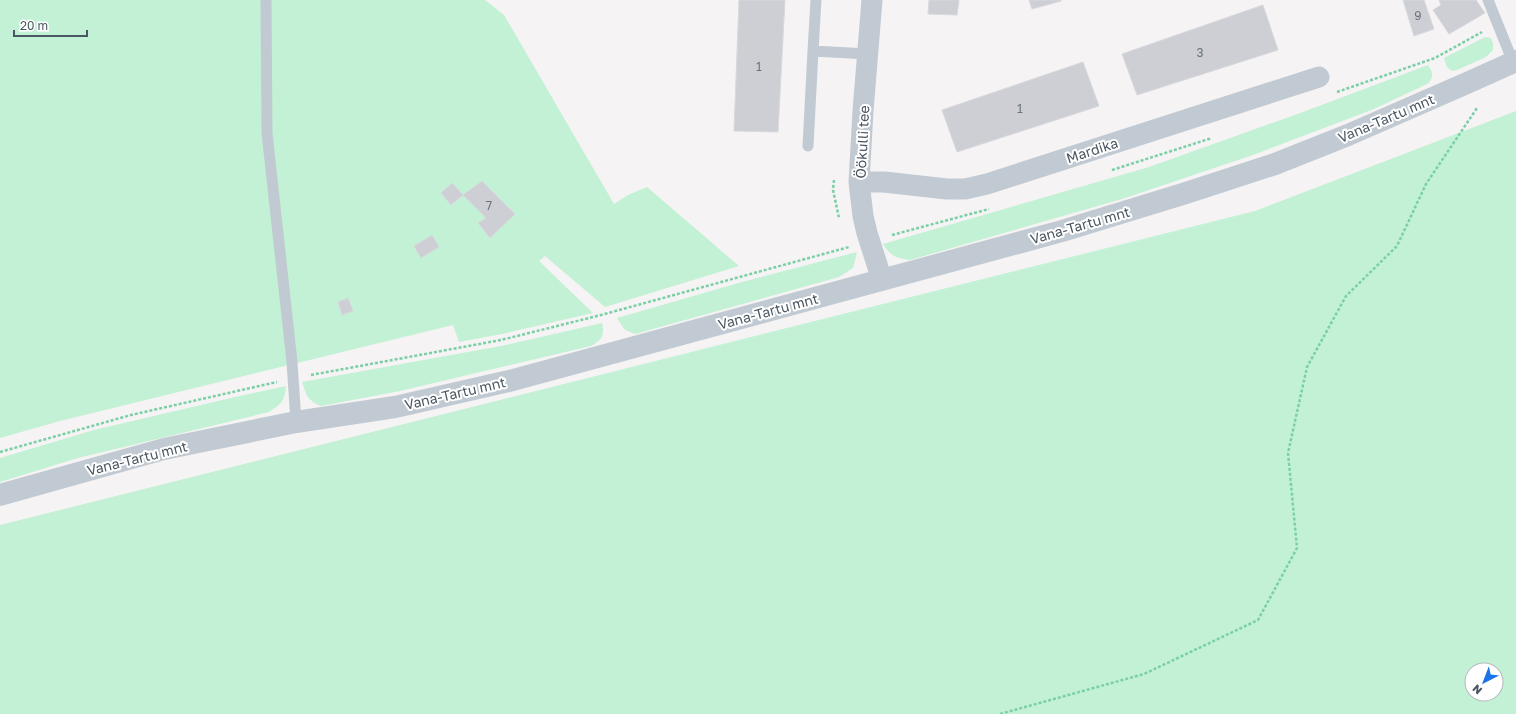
<svg xmlns="http://www.w3.org/2000/svg" width="1516" height="714" font-family="'Golos Text',sans-serif">
  <style>
    .green { fill: #c3f1d5; fill-rule: evenodd }
    .building { fill: #cdcfd5; stroke: #d7d9de }
    .lines { fill: none; stroke-linecap: round; stroke-linejoin: round }
    .path { stroke: #7ad0a6; stroke-width: 2.5; stroke-dasharray: 3 2; stroke-linecap: butt }
    .service { stroke: #c1cad2; stroke-width: 11 }
    .minor { stroke: #c1cad2; stroke-width: 21 }
    .tertiary { stroke: #c1cad2; stroke-width: 22 }
    .labels { text-anchor: middle; dominant-baseline: central; stroke-width: 4; stroke-linejoin: round; paint-order: stroke }
    .number-label { font-size: 12px; fill: #6b747e }
    .street-label { font-size: 14px; fill: #4a5661; stroke: #fff }
  </style>
  <rect width="100%" height="100%" fill="#f5f3f3"/>
  <path class="green" d="M0 0H485L504 15 614 204 628 195 647 187 739 266 605 307 545 256 539 261 593 313 502 334 459 342 453 325 60 421 0 438Z
    M1485 37 1491 38 1493 44V50L1486 57 1457 70 1452 71 1447 67 1444 58Z
    M1428 65C1433 73 1434 75 1429 83L1374 109 1253 155 1122 199 910 260C895 258 891 256 883 244L1149 167 1303 112Z
    M1516 111V714H0V525L1255 211ZM1472 670H1496V694H1472Z
    M857 252 853 268 839 277 635 334 625 330 617 318 742 282Z
    M602 323C605 335 602 340 591 346L400 391 321 406C307 400 307 396 302 382L501 346Z
    M286 386C285 401 281 404 269 412L78 458 0 482V458L94 430 235 397Z"/>
  <path class="building" d="M739 0H785L778 132 734 131Z
    M929 0H959L957 15 928 14Z
    M1029 0H1061V1L1032 9Z
    M1403 0H1424L1434 29 1414 36Z
    M1439 0H1476L1485 13 1449 34 1433 10 1441 5Z
    M1263 5 1278 50 1137 95 1122 54Z
    M1083 62 1099 106 957 152 942 110Z
    M482 181 515 214 490 238 478 223 486 218 463 195Z
    M452 183 463 195 451 205 441 193Z
    M432 235 439 247 421 258 414 246Z
    M348 298 353 311 342 315 338 302Z"/>
  <g class="lines">
    <path class="path" d="M1337 92 1435 58 1482 32
      M1112 170 1212 138
      M834 180 833 190 839 218
      M892 235 989 209
      M311 375 501 340 601 315 849 247
      M0 452 131 415 277 382
      M1000 714 1144 674 1258 620 1297 548 1288 453 1307 367 1346 296 1397 246 1426 184 1477 108"/>
    <path class="service" d="M266 0 267 133 292 362 296 422
      M1488 0 1513 62
      M813 51 816 0
      M808 146 813 51 868 54"/>
    <path class="minor" d="M872 0 863 111 859 182 863 216 867 233 882 280
      M859 182H884L947 189H965L987 184 1319 77"/>
    <path class="tertiary" d="M0 495 164 449 296 422 395 407 513 380 1062 231 1186 193 1275 164 1348 135 1467 83 1516 61"/>
  </g>
  <g class="labels">
    <g class="number-label">
      <text x="1418" y="15">9</text>
      <text x="1200" y="52">3</text>
      <text x="759" y="66">1</text>
      <text x="1020" y="108">1</text>
      <text x="489" y="205">7</text>
    </g>
    <g class="street-label">
      <text transform="translate(1386 118) rotate(-23)">Vana-Tartu mnt</text>
      <text transform="translate(862 142) rotate(-87)">Öökulli tee</text>
      <text transform="translate(1092 150) rotate(-18)">Mardika</text>
      <text transform="translate(1080 225) rotate(-16)">Vana-Tartu mnt</text>
      <text transform="translate(768 311) rotate(-15)">Vana-Tartu mnt</text>
      <text transform="translate(455 393) rotate(-13)">Vana-Tartu mnt</text>
      <text transform="translate(137 458) rotate(-14)">Vana-Tartu mnt</text>
    </g>
  </g>
  <g transform="translate(1484 682) rotate(222)"><circle r="19" fill="#ffffff" stroke="#b7bbc0"/>
  <path d="M0-3L7 15L0 10L-7 15Z" fill="#1a73e8"/>
  <text y="-6" font-size="11" font-weight="bold" text-anchor="middle" fill="#4a5661">N</text>
  </g>
  <path d="M14 30v6h73v-6" fill="none" stroke="#4a5661" stroke-width="2"/>
  <text x="20" y="30" font-size="12" fill="#4a5661" stroke="#ffffff" stroke-width="3" paint-order="stroke">20 m</text>
</svg>
